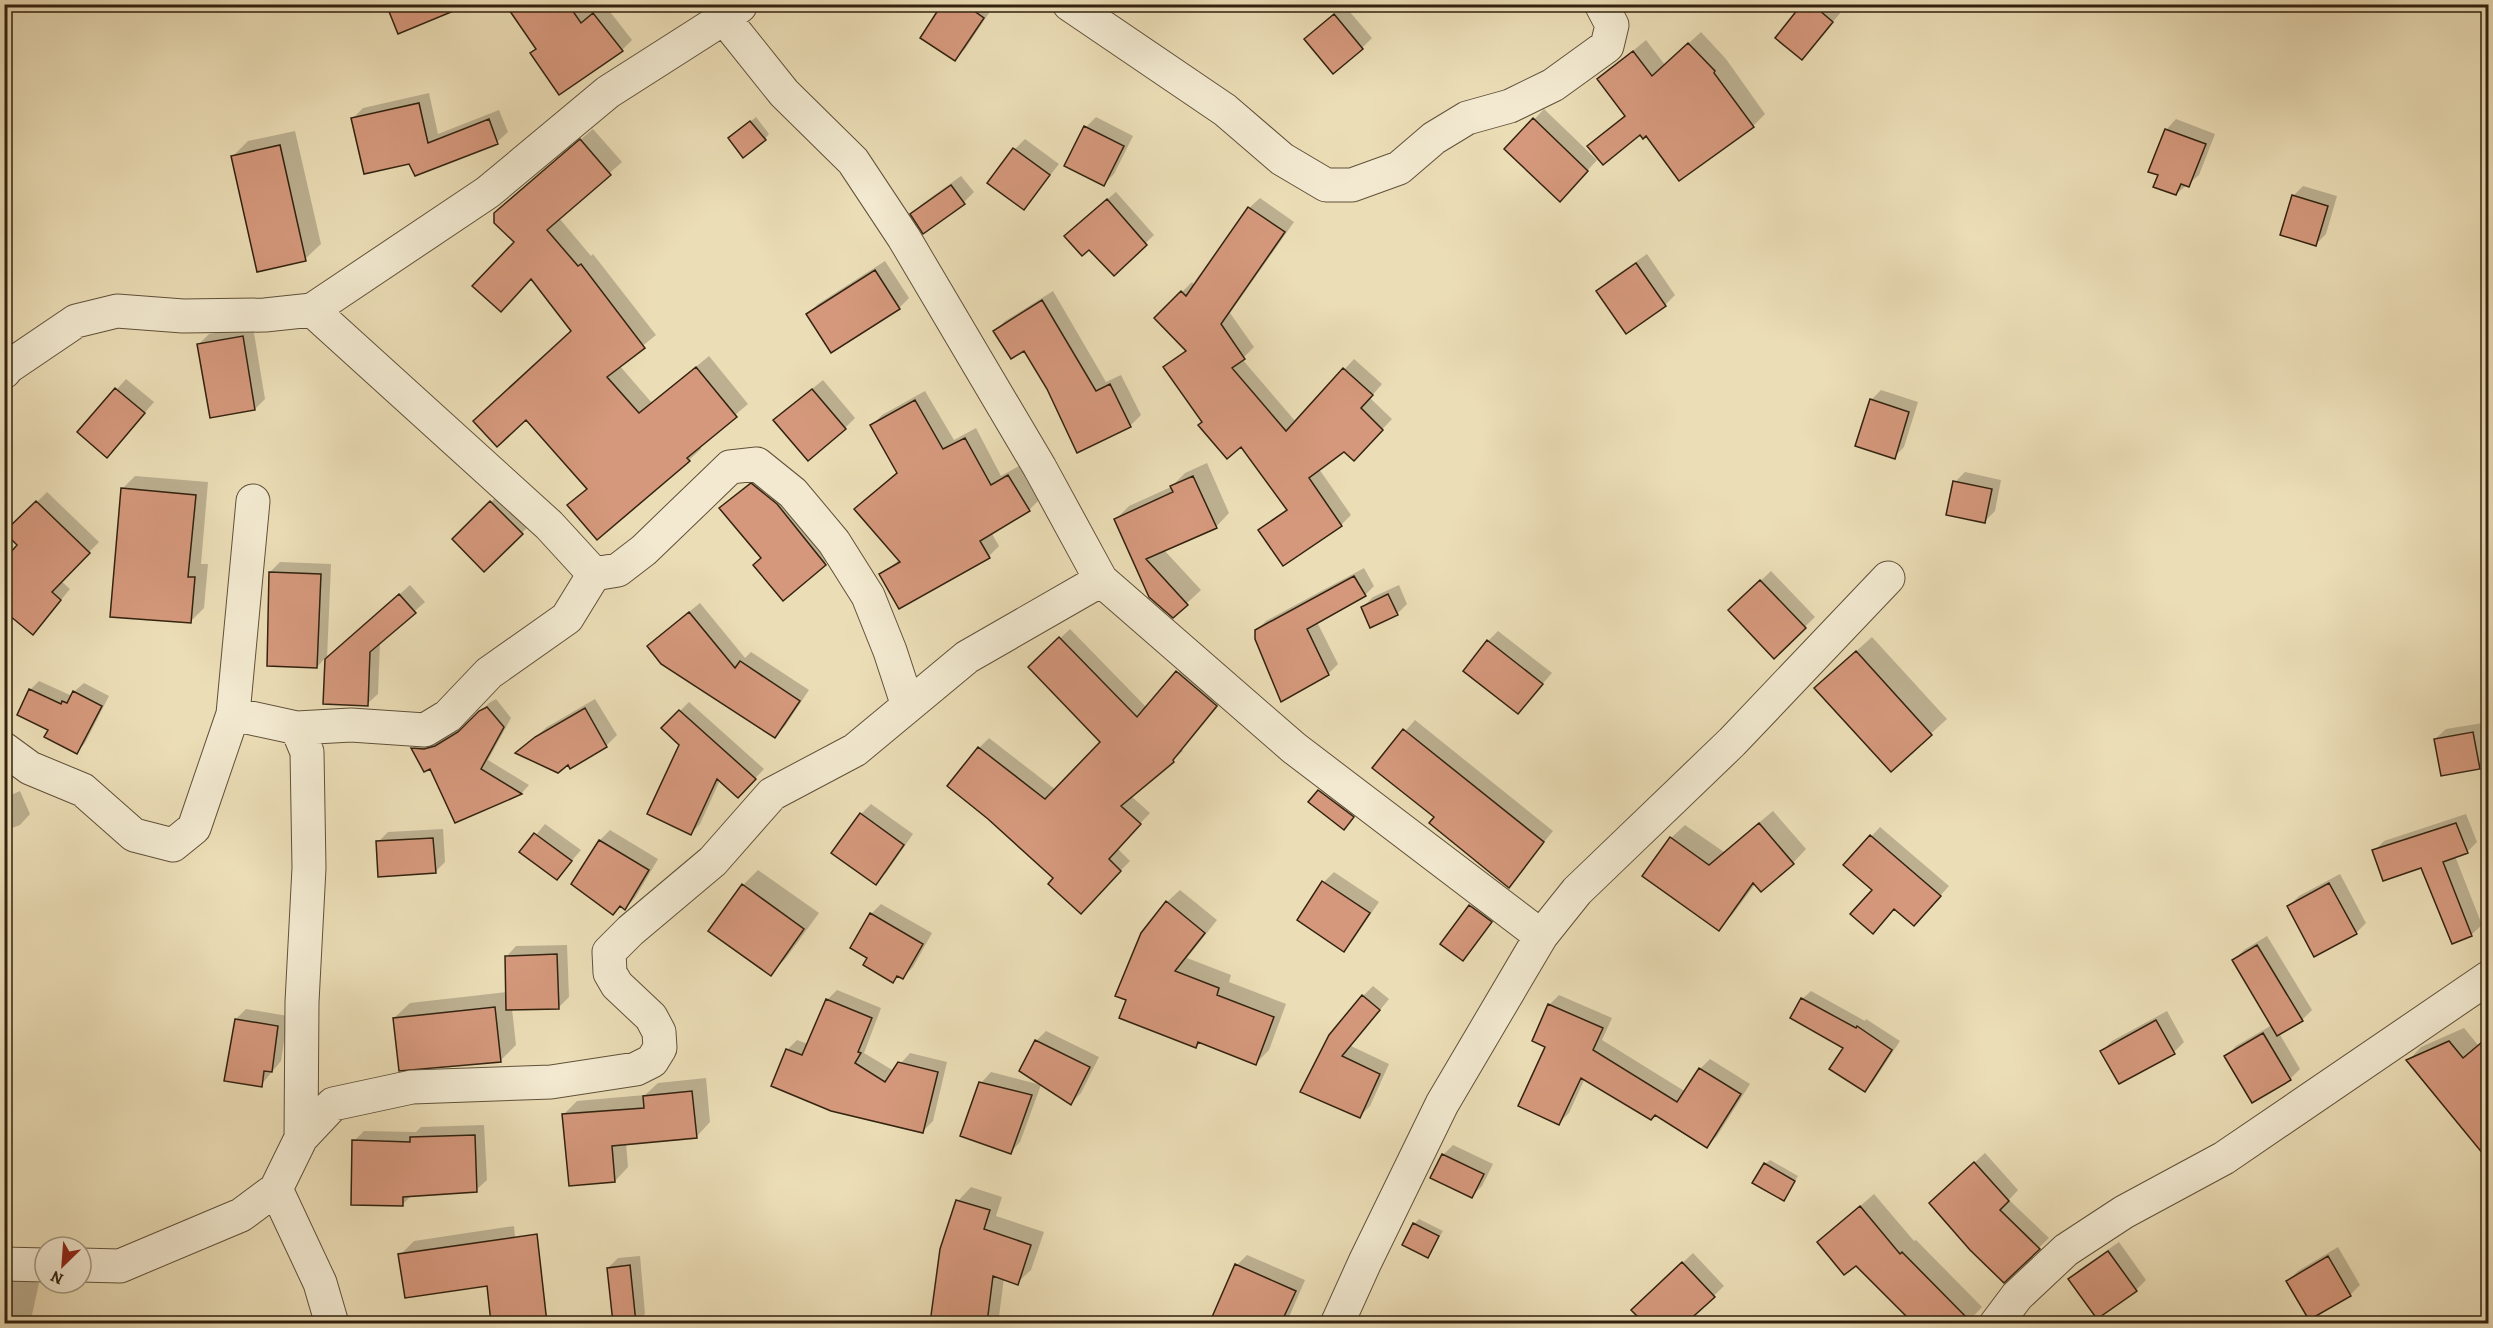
<svg xmlns="http://www.w3.org/2000/svg" width="2493" height="1328" font-family="Alegreya,serif">
  <style>
    .shadow { fill: #0003 }
    .building { fill: #d5987c; stroke: #32220f; stroke-width: 1.5 }
    .lines { fill: none; stroke-linecap: round; stroke-linejoin: round }
    .street-casing { stroke: #605139; stroke-width: 35 }
    .street { stroke: #f2e9d0; stroke-width: 33 }
  </style>
  <rect width="100%" height="100%" fill="#ebddb6"/>
  <filter id="stains"><feTurbulence type="fractalNoise" baseFrequency=".00333" numOctaves="4"/><feColorMatrix values="0 0 0 0 .2 0 0 0 0 .09 0 0 0 0 .02 0 0 0 .5 -.17"/></filter>
  <radialGradient id="worn" r=".72"><stop offset=".6" stop-color="#630" stop-opacity="0"/><stop offset="1" stop-color="#630" stop-opacity=".3"/></radialGradient>
  <path class="shadow" d="M518 4H604L632 40 622 50 560 92Z
    M943 4H989L993 7 965 49 955 59Z
    M1804 4H1834L1842 11 1802 58Z
    M1344 5 1372 38 1362 48 1316 29Z
    M1701 32 1726 59 1765 114 1753 126 1641 133 1589 146 1626 115 1599 79 1646 40 1665 65Z
    M429 93 438 134 499 110 508 132 497 142 416 174 410 162 353 118 363 108Z
    M1544 109 1597 160 1570 190 1506 149Z
    M756 117 769 134 765 139 735 134Z
    M1096 117 1133 136 1114 174 1103 185 1086 127Z
    M2176 119 2215 134 2199 175 2176 194 2160 174 2166 130Z
    M593 129 622 162 559 218 591 256 593 254 656 335 619 365 652 403 709 356 748 404 699 446 701 449 689 460 569 505 588 488 572 330 516 242 508 202Z
    M295 131 321 244 305 259 233 156 248 141Z
    M1025 139 1059 164 1024 208 1015 149Z
    M961 176 974 192 964 202 924 232 912 214 922 204Z
    M2303 186 2337 196 2326 234 2316 244 2293 196Z
    M1116 192 1154 235 1114 274 1089 248 1074 227Z
    M1260 198 1294 222 1230 313 1254 347 1242 359 1296 422 1354 359 1382 384 1370 398 1392 419 1364 449 1344 451 1319 469 1351 515 1341 525 1283 564 1260 530 1288 508 1241 445 1204 422 1165 367 1187 349 1156 318 1192 282 1195 286 1249 208Z
    M1647 254 1675 295 1665 305 1627 332 1598 291 1608 281Z
    M885 261 909 298 899 308 808 314 818 304Z
    M1053 291 1106 382 1121 375 1141 415 1131 425 1078 451 1048 388 1025 349 995 331 1005 321Z
    M253 327 265 399 255 409 199 344 209 334Z
    M126 379 154 402 117 445 79 432Z
    M823 380 855 418 845 428 785 411Z
    M1881 390 1918 402 1904 447 1894 457 1871 400Z
    M925 391 954 440 976 428 1001 476 1019 466 1039 500 1029 510 991 532 999 546 989 556 900 607 881 575 900 559 856 509 898 472 872 425 882 415Z
    M1207 463 1229 513 1216 527 1164 550 1201 590 1173 616 1116 519 1129 506 1171 487 1185 473Z
    M1965 472 2001 480 1995 511 1984 522 1955 482Z
    M762 474 835 554 783 599 762 557 721 508Z
    M135 476 208 482 201 564H208L204 608 191 621 122 489Z
    M47 492 99 542 61 581 70 589 42 623 19 545 6 533Z
    M501 492 532 523 484 570 454 539Z
    M280 562 331 564 327 659 410 585 425 602 380 642 378 694 367 704 324 702 326 657 317 667 270 572Z
    M1364 568 1374 586 1365 595 1317 622 1338 664 1328 674 1256 631 1266 621Z
    M1771 571 1815 617 1774 657 1730 610Z
    M1399 585 1407 604 1397 614 1363 607 1373 597Z
    M700 603 745 658 751 652 809 690 785 726 775 736 659 636Z
    M1070 629 1147 708 1187 662 1226 696 1181 749 1183 751 1131 796 1150 813 1117 848 1130 861 1090 902 1055 878 979 748 989 738 1056 790 1102 742 1030 667Z
    M1498 631 1552 673 1518 712 1488 641Z
    M1872 637 1947 719 1891 770 1832 673Z
    M39 681 70 695 84 683 109 696 85 743 77 752 50 729 30 690Z
    M496 699 511 718 488 760 529 785 522 793 456 821 431 767 424 770 413 748 421 740 433 741 445 738 468 724 489 703Z
    M595 699 617 735 606 746 571 767 568 763 518 752 547 727Z
    M689 702 764 769 747 787 720 780 700 824 691 833 681 745 663 728Z
    M1415 720 1553 831 1509 885 1436 817 1374 767Z
    M2483 723 2488 758 2479 768 2435 739 2446 729Z
    M1329 781 1362 806 1344 828 1310 802Z
    M20 791 30 814 20 825 4 831V798Z
    M871 804 913 834 886 873 875 883 861 814Z
    M1773 811 1806 849 1793 863 1756 883 1732 915 1719 929 1671 838 1685 825 1724 852Z
    M2466 814 2477 842 2467 852 2455 856 2482 925 2471 935 2422 866 2374 851 2384 841Z
    M545 824 581 850 557 878 522 852Z
    M1880 827 1949 886 1923 915 1895 908 1882 923 1874 890 1845 865Z
    M443 829 445 862 435 872 378 842 388 832Z
    M610 830 658 859 635 898 625 908 621 905 613 913 573 884 600 840Z
    M758 870 819 913 786 958 771 974 743 885Z
    M1334 872 1379 902 1353 940 1343 950 1324 882Z
    M2340 874 2366 923 2356 933 2289 906 2299 896Z
    M1180 890 1217 920 1187 958 1231 975 1229 982 1286 1004 1269 1050 1256 1063 1201 1041 1196 1047 1128 999 1167 902Z
    M1480 895 1501 911 1463 959 1442 943Z
    M881 904 932 933 913 967 903 977 899 975 893 981 869 958 871 914Z
    M2267 936 2312 1010 2302 1020 2279 1033 2300 1069 2290 1079 2226 1057 2236 1046 2272 1025 2234 960 2244 950Z
    M567 945 569 997 559 1007 512 1009 516 1045 500 1061 394 1018 410 1003 507 992 506 957 516 946Z
    M1373 986 1389 999 1351 1046 1389 1064 1370 1106 1360 1116 1302 1091 1363 996Z
    M837 990 881 1008 864 1053 894 1071 910 1053 947 1062 933 1121 923 1131 787 1050 797 1040 808 1044 827 1000Z
    M1811 991 1865 1021 1866 1019 1900 1041 1873 1082 1865 1090 1845 1048 1802 999Z
    M1559 995 1612 1018 1602 1040 1686 1092 1700 1069 1710 1059 1750 1084 1717 1136 1707 1146 1656 1114 1585 1078 1569 1113 1559 1123 1547 1046 1549 1005Z
    M246 1009 288 1016 281 1061 261 1085 236 1019Z
    M2167 1011 2184 1042 2174 1052 2102 1051 2112 1041Z
    M2464 1028 2478 1045 2488 1037V1133L2476 1143 2408 1061 2421 1047Z
    M1046 1031 1099 1057 1081 1093 1071 1103 1036 1041Z
    M991 1072 1041 1085 1020 1142 1010 1153 981 1083Z
    M706 1078 710 1122 697 1136 626 1143 628 1167 615 1181 563 1115 577 1101 645 1095 658 1083Z
    M484 1125 487 1180 476 1190 412 1195 402 1205 354 1141 364 1131 416 1132 421 1127Z
    M1453 1145 1493 1164 1482 1186 1472 1196 1443 1155Z
    M1985 1153 2018 1190 2009 1200 2049 1238 2004 1281 1941 1193Z
    M1770 1160 1798 1176 1783 1199 1765 1164Z
    M971 1187 1002 1197 996 1216 1044 1232 1031 1270 1017 1283 1004 1278 998 1324H932L942 1249 958 1201Z
    M1874 1194 1914 1241 1916 1240 1982 1307 1966 1324H1915L1856 1263 1819 1242Z
    M1419 1219 1443 1231 1428 1256 1414 1224Z
    M514 1226 518 1269 400 1255 414 1241Z
    M2119 1242 2146 1280 2136 1290 2070 1279 2080 1269Z
    M2338 1247 2360 1285 2350 1295 2288 1281 2298 1271Z
    M1693 1253 1724 1286 1684 1324H1646L1633 1310Z
    M1247 1255 1305 1280 1286 1324H1231L1214 1316 1237 1265Z
    M640 1256 645 1314 636 1324H614L608 1268 618 1258Z
    M4 1275 39 1283 30 1324H4Z
    M1375 1320 1386 1324H1372Z"/>
  <path class="building" d="M386 4H468V5L398 34Z
    M505 4H568L581 23 593 13 623 51 559 95 530 53 536 49Z
    M942 4H964L984 18 955 61 920 38Z
    M1802 4H1812L1833 22 1802 60 1775 38Z
    M1334 14 1363 49 1333 74 1304 39Z
    M1688 43 1715 71 1714 73 1754 127 1679 181 1646 136 1643 139 1640 135 1603 165 1587 146 1625 116 1597 79 1633 51 1652 76Z
    M419 103 428 143 489 119 498 144 415 176 409 164 364 174 351 118Z
    M1533 118 1588 171 1560 202 1504 149Z
    M750 121 766 140 743 158 728 138Z
    M1084 126 1124 146 1104 186 1064 166Z
    M2165 129 2206 144 2189 187 2181 184 2176 195 2153 187 2158 175 2148 172Z
    M580 139 611 175 547 230 578 266 581 264 645 348 607 377 639 413 696 367 737 417 687 458 690 461 597 540 567 505 587 489 526 420 497 447 473 421 571 331 531 279 501 312 472 286 514 242 494 223V213Z
    M280 145 306 261 257 272 231 156Z
    M1013 148 1050 175 1024 210 987 183Z
    M951 185 965 204 923 234 910 214Z
    M2292 195 2328 206 2316 246 2280 235Z
    M1107 199 1147 245 1114 276 1089 250 1082 256 1064 236Z
    M1248 207 1285 232 1221 324 1245 359 1232 368 1286 431 1343 368 1373 395 1361 408 1383 430 1354 461 1344 452 1309 478 1342 526 1283 566 1258 530 1287 510 1241 447 1227 459 1198 425 1202 422 1163 367 1186 351 1154 318 1181 291 1186 296Z
    M1636 263 1666 306 1626 334 1596 291Z
    M875 270 900 309 831 353 806 314Z
    M1042 300 1096 391 1110 384 1131 427 1077 453 1047 389 1024 351 1011 359 993 331Z
    M243 336 255 410 210 418 197 344Z
    M115 388 145 413 107 458 77 432Z
    M812 389 846 429 808 461 773 420Z
    M1870 399 1909 412 1895 459 1855 446Z
    M915 400 943 449 965 438 991 485 1008 475 1030 511 980 541 990 558 899 609 879 574 900 562 854 509 897 473 870 425Z
    M1193 476 1217 528 1146 559 1188 605 1173 618 1149 597 1114 519 1173 492 1170 486Z
    M1953 481 1992 489 1985 523 1946 515Z
    M751 483 777 504 826 565 783 601 753 565 761 558 719 508Z
    M121 488 196 495 188 577H195L191 623 110 617Z
    M36 501 90 553 52 592 61 600 33 635 4 611V560L17 545 4 532Z
    M490 501 523 534 484 572 452 539Z
    M269 572 321 574 317 668 267 666Z
    M1354 576 1366 596 1307 629 1329 675 1281 702 1255 639V630Z
    M1760 580 1806 628 1774 659 1728 610Z
    M399 594 416 613 370 652 368 706 323 704 325 659Z
    M1388 594 1398 615 1370 628 1361 607Z
    M689 612 735 668 740 661 800 701 775 738 661 664 647 646Z
    M1059 637 1137 717 1176 671 1217 706 1173 760 1174 762 1121 806 1141 824 1109 859 1121 871 1081 914 1048 884 1053 878 988 819 947 786 978 747 1045 799 1100 742 1028 667Z
    M1487 640 1543 684 1518 714 1463 671Z
    M1856 651 1932 735 1891 772 1814 688Z
    M29 689 61 704 62 701 67 703 73 691 102 706 77 754 44 737 48 730 17 715Z
    M487 707 504 727 481 769 522 794 455 823 430 769 424 772 411 748 424 749 435 746 458 732 479 711Z
    M585 708 607 747 570 769 568 765 558 773 515 753 535 737Z
    M679 710 756 779 738 798 717 779 691 835 647 814 679 745 661 728Z
    M1403 729 1544 842 1509 888 1429 823 1434 817 1372 768Z
    M2473 732 2480 769 2441 776 2434 739Z
    M1318 790 1354 817 1344 830 1308 802Z
    M860 813 904 845 876 885 831 853Z
    M1759 823 1794 864 1761 892 1753 883 1719 931 1642 876 1670 837 1709 865Z
    M2456 823 2468 853 2443 862 2472 936 2452 944 2421 868 2383 881 2372 850Z
    M534 833 572 861 557 880 519 852Z
    M1870 835 1941 896 1914 926 1894 909 1873 934 1850 914 1872 890 1843 865Z
    M433 838 436 873 378 877 376 841Z
    M599 840 649 870 625 910 620 906 613 915 571 884Z
    M1322 881 1370 913 1344 952 1297 920Z
    M2329 883 2357 934 2314 957 2287 906Z
    M742 884 804 929 771 976 708 931Z
    M1166 901 1205 933 1175 971 1219 988 1217 995 1274 1017 1256 1065 1198 1042 1196 1048 1119 1018 1126 1000 1115 996 1141 933Z
    M1469 905 1492 922 1463 961 1440 944Z
    M870 913 923 944 903 979 897 976 893 983 863 965 867 958 850 948Z
    M2257 945 2303 1021 2277 1036 2232 960Z
    M557 954 559 1009 506 1010 505 956Z
    M1362 995 1380 1010 1342 1056 1380 1074 1360 1118 1300 1092 1329 1035Z
    M1801 998 1856 1028 1857 1026 1892 1050 1865 1092 1829 1069 1843 1048 1790 1018Z
    M826 999 872 1018 858 1052 861 1053 855 1063 885 1082 898 1062 938 1072 923 1133 831 1111 771 1086 786 1049 802 1055Z
    M1548 1004 1603 1028 1593 1050 1677 1102 1699 1068 1741 1094 1707 1148 1655 1115 1651 1120 1581 1078 1559 1125 1518 1106 1545 1047 1532 1041Z
    M495 1007 501 1062 399 1071 393 1018Z
    M235 1019 278 1026 272 1072 264 1071 262 1087 224 1081Z
    M2156 1020 2175 1054 2119 1084 2100 1051Z
    M2263 1033 2291 1080 2252 1103 2224 1056Z
    M2488 1037V1160L2406 1060 2449 1041 2463 1058Z
    M1035 1040 1090 1067 1071 1105 1019 1071Z
    M979 1082 1032 1095 1011 1154 960 1136Z
    M692 1091 697 1138 612 1146 615 1182 569 1186 562 1114 644 1108 643 1096Z
    M475 1135 477 1192 403 1197V1206L351 1205 352 1140 410 1142V1137Z
    M1442 1154 1484 1174 1472 1198 1430 1178Z
    M1974 1162 2009 1201 2000 1210 2040 1249 2004 1283 1970 1250 1929 1203Z
    M1764 1163 1795 1181 1784 1201 1752 1183Z
    M956 1200 990 1210 984 1229 1031 1245 1018 1285 993 1276 987 1323H930L940 1249Z
    M1860 1206 1900 1254 1902 1252 1972 1323H1913L1856 1266 1844 1275 1817 1242Z
    M1413 1223 1439 1236 1428 1258 1402 1245Z
    M537 1234 547 1323H491L487 1286 405 1298 398 1254Z
    M2108 1251 2137 1291 2097 1319 2068 1279Z
    M2328 1256 2351 1296 2309 1320 2286 1281Z
    M1682 1262 1715 1297 1686 1323H1644L1631 1310Z
    M1235 1264 1296 1291 1281 1323H1227L1212 1317Z
    M630 1265 636 1323H613L607 1268Z"/>
  <g class="lines">
    <defs>
      <path id="street" d="M1069 4 1225 110 1282 159 1326 185H1352L1399 168 1434 138 1467 118 1510 106 1553 85 1607 46 1612 25 1601 4
        M312 310 549 525 594 574 618 570 644 550 730 467 757 464 793 493 834 542 868 596 890 651 908 706
        M4 372 8 367 76 321 117 311 183 316 265 315 312 310 488 192 608 92 724 18 740 6
        M1101 580 1294 748 1541 936
        M233 714 297 728 307 752 309 868 302 1002 301 1138
        M297 728 351 725 425 730 448 716 489 673 567 618 594 574
        M4 749 30 768 83 790 134 835 173 845 194 828 233 714 253 501
        M276 1189 320 1283 332 1324
        M4 1264 45 1265
        M81 1265 120 1266 241 1215 276 1189 301 1138 333 1104 412 1087 551 1082 636 1069 652 1061 660 1048 659 1032 651 1017 617 985 610 973 609 952 631 930 713 861 772 794 855 750 967 657 1101 580 1040 468 904 238 853 161 784 93 724 18
        M1337 1324 1365 1262 1442 1104 1541 936 1577 891 1732 742 1888 578
        M1996 1324 2017 1296 2066 1250 2124 1212 2224 1158 2488 978"/>
    </defs>
    <use href="#street" class="street-casing"/>
    <use href="#street" class="street"/>
  </g>
  <rect width="2493" height="1328" fill="none" stroke="#ebddb6" stroke-width="24"/>
  <rect x="6" y="6" width="2481" height="1316" fill="none" stroke="#32220f" stroke-width="3"/>
  <rect x="12" y="12" width="2469" height="1304" fill="none" stroke="#32220f" stroke-width="1.5"/>
  <g transform="translate(63 1265) rotate(205)"><circle r="28" fill="#f2e9d0" stroke="#a59983" stroke-width="1.5"/>
  <path d="M0-4.5L10 22L0 15L-10 22Z" fill="#8f2418"/>
  <text y="-9" font-size="16" font-weight="bold" text-anchor="middle" fill="#32220f">N</text>
  </g>
  <rect width="100%" height="100%" filter="url(#stains)"/>
  <rect width="100%" height="100%" fill="url(#worn)"/>
</svg>
